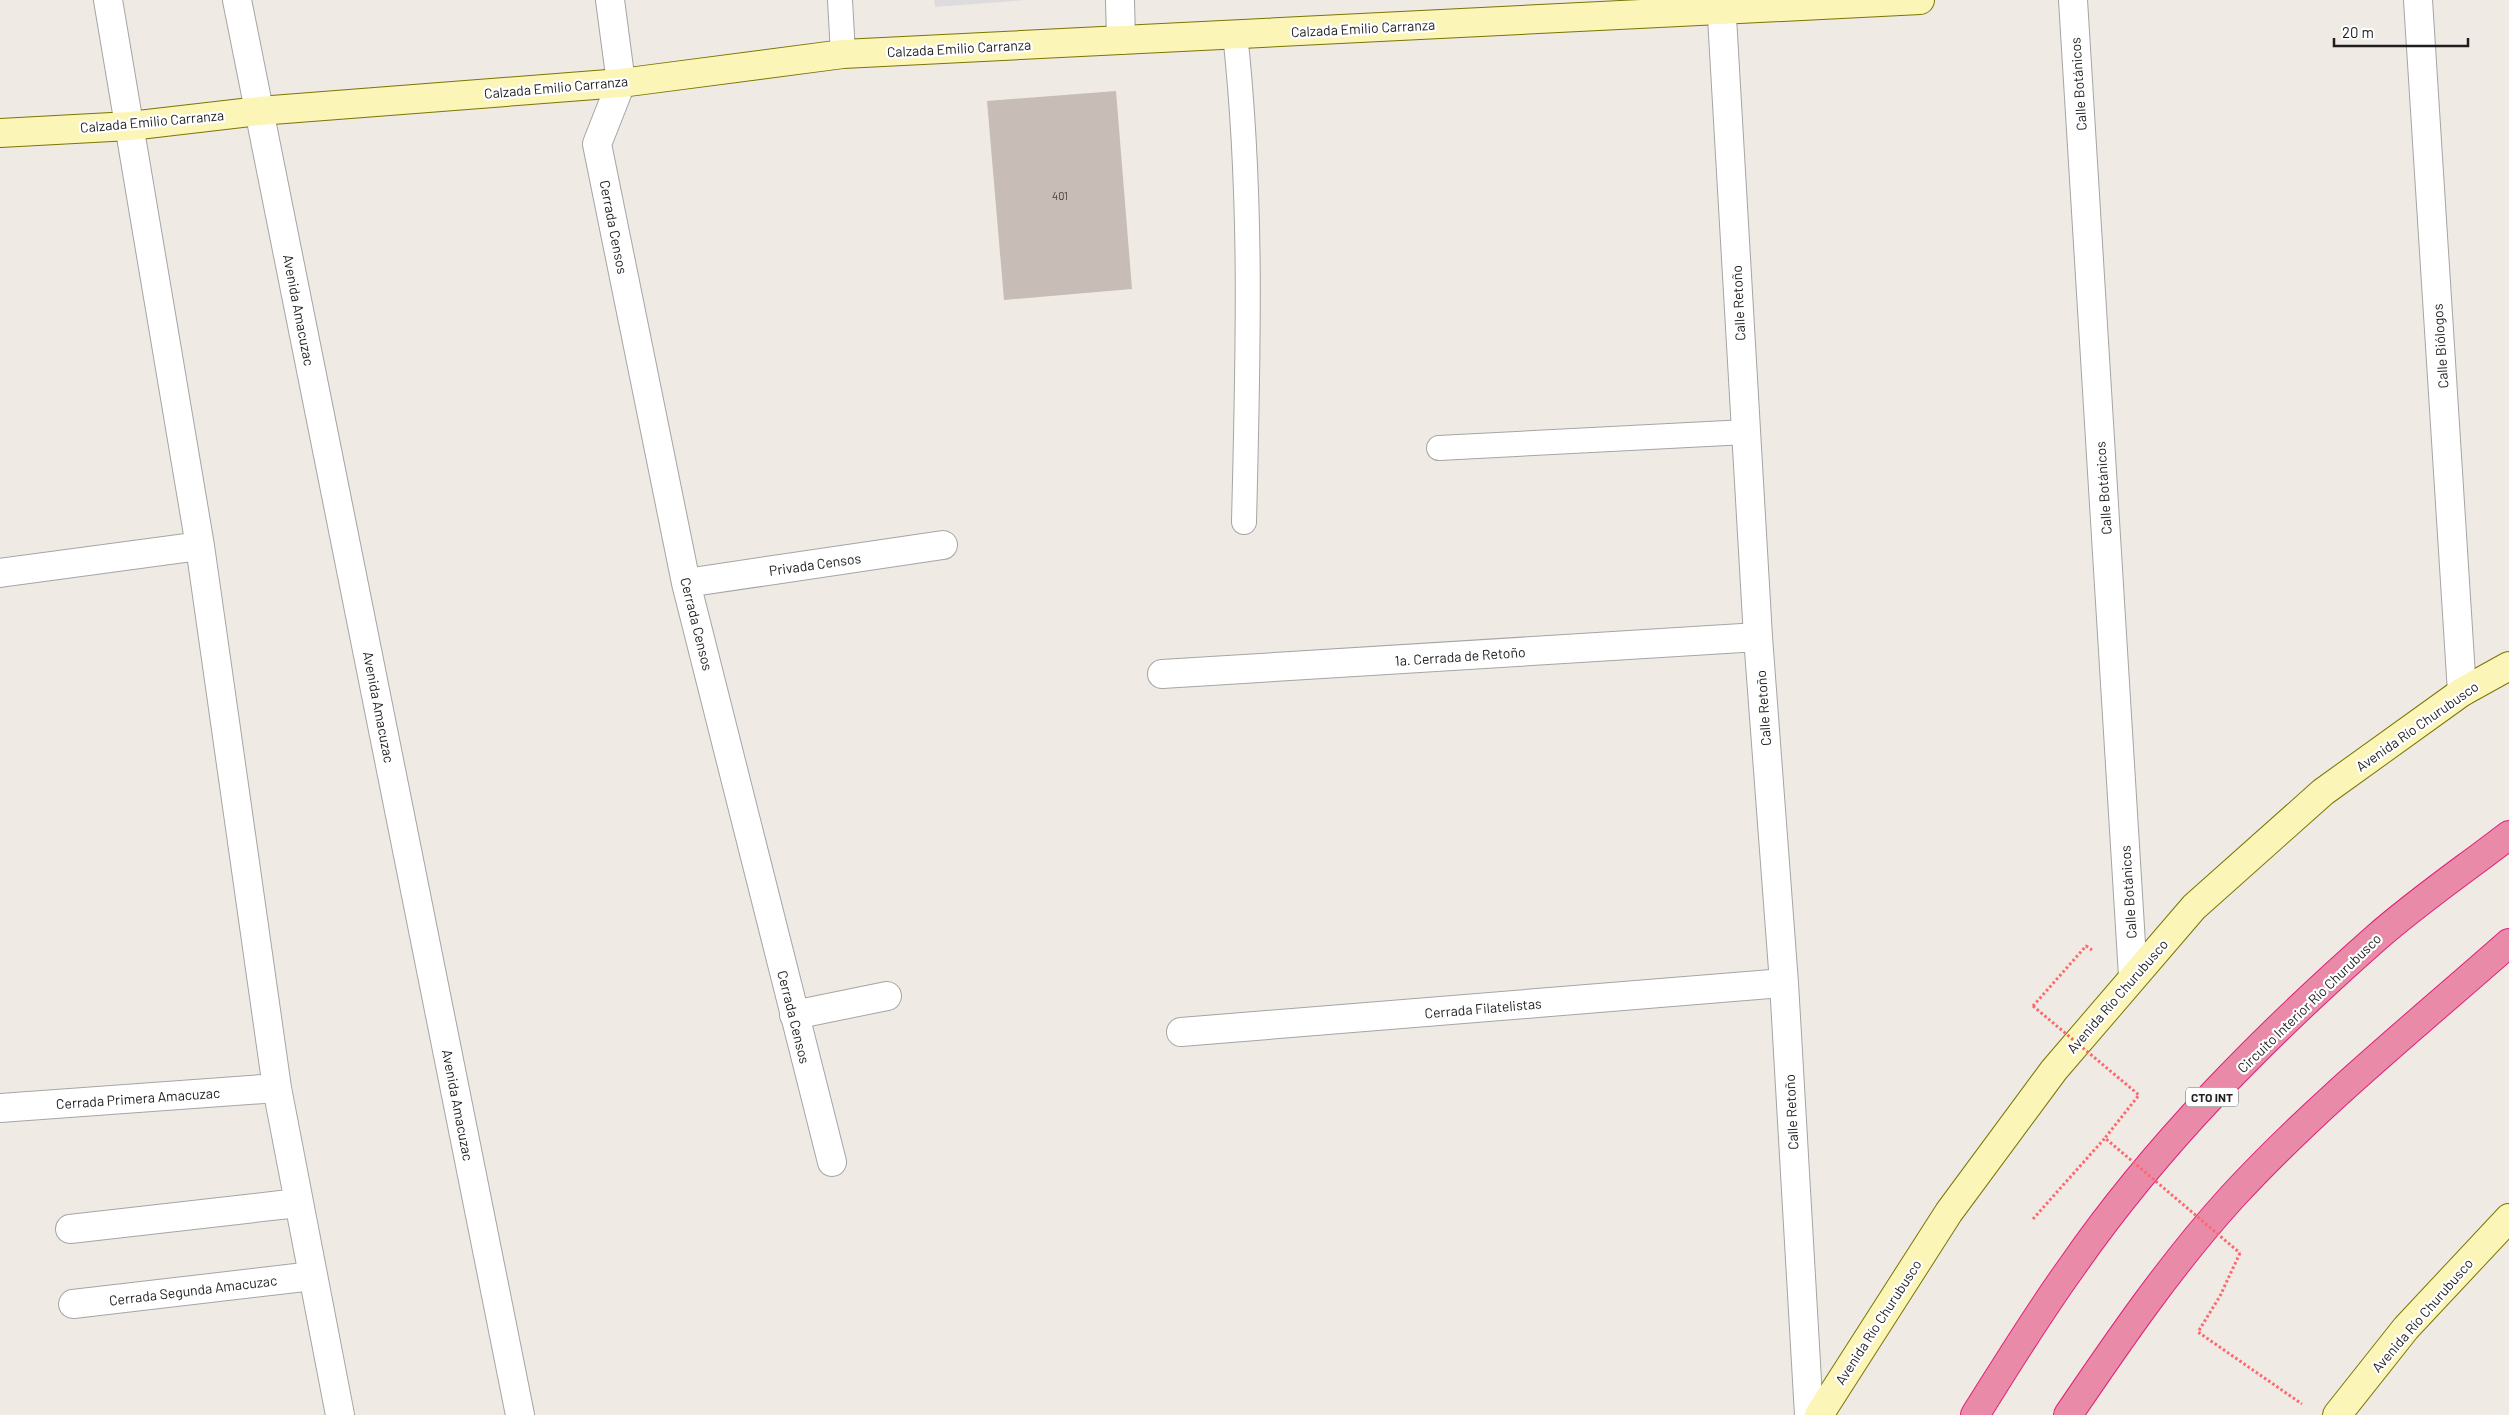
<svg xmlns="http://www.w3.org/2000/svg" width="2509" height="1415" font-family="Barlow,sans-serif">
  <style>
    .residential { fill: #dddbdc }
    .building { fill: #c8bcb7 }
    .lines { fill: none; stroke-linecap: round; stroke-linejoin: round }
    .lane-casing { stroke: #a5a5a5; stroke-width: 26 }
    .street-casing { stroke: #a5a5a5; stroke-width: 30 }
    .secondary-casing { stroke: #797602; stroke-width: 30 }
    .highway-casing { stroke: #e01f7b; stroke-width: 30 }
    .path { stroke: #fe676c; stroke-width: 3; stroke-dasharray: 2.5 2.5; stroke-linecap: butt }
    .lane { stroke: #fff; stroke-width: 24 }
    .street { stroke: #fff; stroke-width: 28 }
    .secondary { stroke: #fbf5b7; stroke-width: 28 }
    .highway { stroke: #e98aa9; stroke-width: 28 }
    .path-bridge { stroke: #fe676c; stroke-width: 3; stroke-dasharray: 2.5 2.5; stroke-linecap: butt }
    .labels { text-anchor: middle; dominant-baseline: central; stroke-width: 4.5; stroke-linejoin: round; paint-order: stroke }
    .number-label { font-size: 11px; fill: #484644 }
    .shield { fill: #fff; stroke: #626262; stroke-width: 1 }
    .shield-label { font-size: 12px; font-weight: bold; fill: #1e1e1e }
    .street-label { font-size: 14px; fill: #1e1e1e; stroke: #fff }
  </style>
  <rect width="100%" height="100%" fill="#f0eae4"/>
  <path class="residential" d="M934 0H1027L935 7Z"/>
  <path class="building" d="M1116 91 1132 289 1004 300 987 101Z"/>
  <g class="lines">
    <defs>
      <path id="lane" d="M840 0 843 54
        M1235 34C1253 197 1248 359 1244 522
        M1439 448 1746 432"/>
      <path id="street" d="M108 0 200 546 277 1088 340 1415
        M237 0 520 1415
        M610 0 621 83 597 144 686 583 832 1162
        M1120 0 1121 40
        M1721 0 1758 637 1784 983 1809 1415
        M2073 0 2133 976
        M2418 0 2462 692
        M0 573 200 546
        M686 583 943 545
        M1162 674 1758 637
        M794 1015 887 996
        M1181 1032 1784 983
        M0 1108 277 1088
        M70 1229 298 1203
        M73 1304 313 1276"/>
      <path id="secondary" d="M0 133 130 126 259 111 621 83 843 54 1920 0
        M1819 1415 1949 1212 2054 1070 2194 907 2323 792 2462 692 2509 666
        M2337 1415 2406 1328 2509 1218"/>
      <path id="highway" d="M1975 1415C2006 1366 2037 1315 2071 1268 2156 1145 2265 1036 2376 938 2418 901 2465 869 2509 835
        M2068 1415C2119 1340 2171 1264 2232 1197 2317 1105 2415 1026 2509 943"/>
    </defs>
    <use href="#lane" class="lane-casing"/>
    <use href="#street" class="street-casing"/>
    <use href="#secondary" class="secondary-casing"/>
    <use href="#highway" class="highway-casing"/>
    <path class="path" d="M2033 1006 2086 946 2092 950
      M2033 1219 2105 1138
      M2240 1253 2220 1296 2198 1332 2302 1404"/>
    <use href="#lane" class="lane"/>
    <use href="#street" class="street"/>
    <use href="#secondary" class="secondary"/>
    <use href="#highway" class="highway"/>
    <path class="path-bridge" d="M2033 1006 2139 1095 2105 1138 2240 1253"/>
  </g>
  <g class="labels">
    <g class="number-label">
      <text x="1060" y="195">401</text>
    </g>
    <rect class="shield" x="2186" y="1087.5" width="52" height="19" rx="4"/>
    <g class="shield-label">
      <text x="2212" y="1097">CTO INT</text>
    </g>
    <g class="street-label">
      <text transform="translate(1363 28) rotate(-3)">Calzada Emilio Carranza</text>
      <text transform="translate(959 48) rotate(-3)">Calzada Emilio Carranza</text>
      <text transform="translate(2078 84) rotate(-94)">Calle Botánicos</text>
      <text transform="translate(556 87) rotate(-5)">Calzada Emilio Carranza</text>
      <text transform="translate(152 121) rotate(-5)">Calzada Emilio Carranza</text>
      <text transform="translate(614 227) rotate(79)">Cerrada Censos</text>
      <text transform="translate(1738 303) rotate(-93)">Calle Retoño</text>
      <text transform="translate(299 310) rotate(79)">Avenida Amacuzac</text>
      <text transform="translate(2440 346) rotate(-94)">Calle Biólogos</text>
      <text transform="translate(2103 488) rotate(-94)">Calle Botánicos</text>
      <text transform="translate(815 564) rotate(-8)">Privada Censos</text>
      <text transform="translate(697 624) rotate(76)">Cerrada Censos</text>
      <text transform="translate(1460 656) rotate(-4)">1a. Cerrada de Retoño</text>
      <text transform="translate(379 707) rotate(79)">Avenida Amacuzac</text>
      <text transform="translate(1763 708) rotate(-94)">Calle Retoño</text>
      <text transform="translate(2417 726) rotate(-35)">Avenida Río Churubusco</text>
      <text transform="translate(2128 892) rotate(-94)">Calle Botánicos</text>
      <text transform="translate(2117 996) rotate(-49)">Avenida Río Churubusco</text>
      <text transform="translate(2309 1003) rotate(-44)">Circuito Interior Río Churubusco</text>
      <text transform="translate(1483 1008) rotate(-5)">Cerrada Filatelistas</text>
      <text transform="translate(794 1017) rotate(76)">Cerrada Censos</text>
      <text transform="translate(138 1098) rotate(-4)">Cerrada Primera Amacuzac</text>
      <text transform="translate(458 1105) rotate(79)">Avenida Amacuzac</text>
      <text transform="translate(1791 1112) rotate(-93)">Calle Retoño</text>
      <text transform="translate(193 1290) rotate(-7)">Cerrada Segunda Amacuzac</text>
      <text transform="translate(2422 1315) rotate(-49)">Avenida Río Churubusco</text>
      <text transform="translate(1878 1322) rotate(-57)">Avenida Río Churubusco</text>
    </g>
  </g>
  <path d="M2334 38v8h134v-8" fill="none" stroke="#1e1e1e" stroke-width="2.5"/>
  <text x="2342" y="38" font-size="15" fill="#1e1e1e" stroke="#ffffff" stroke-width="4" paint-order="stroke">20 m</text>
</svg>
